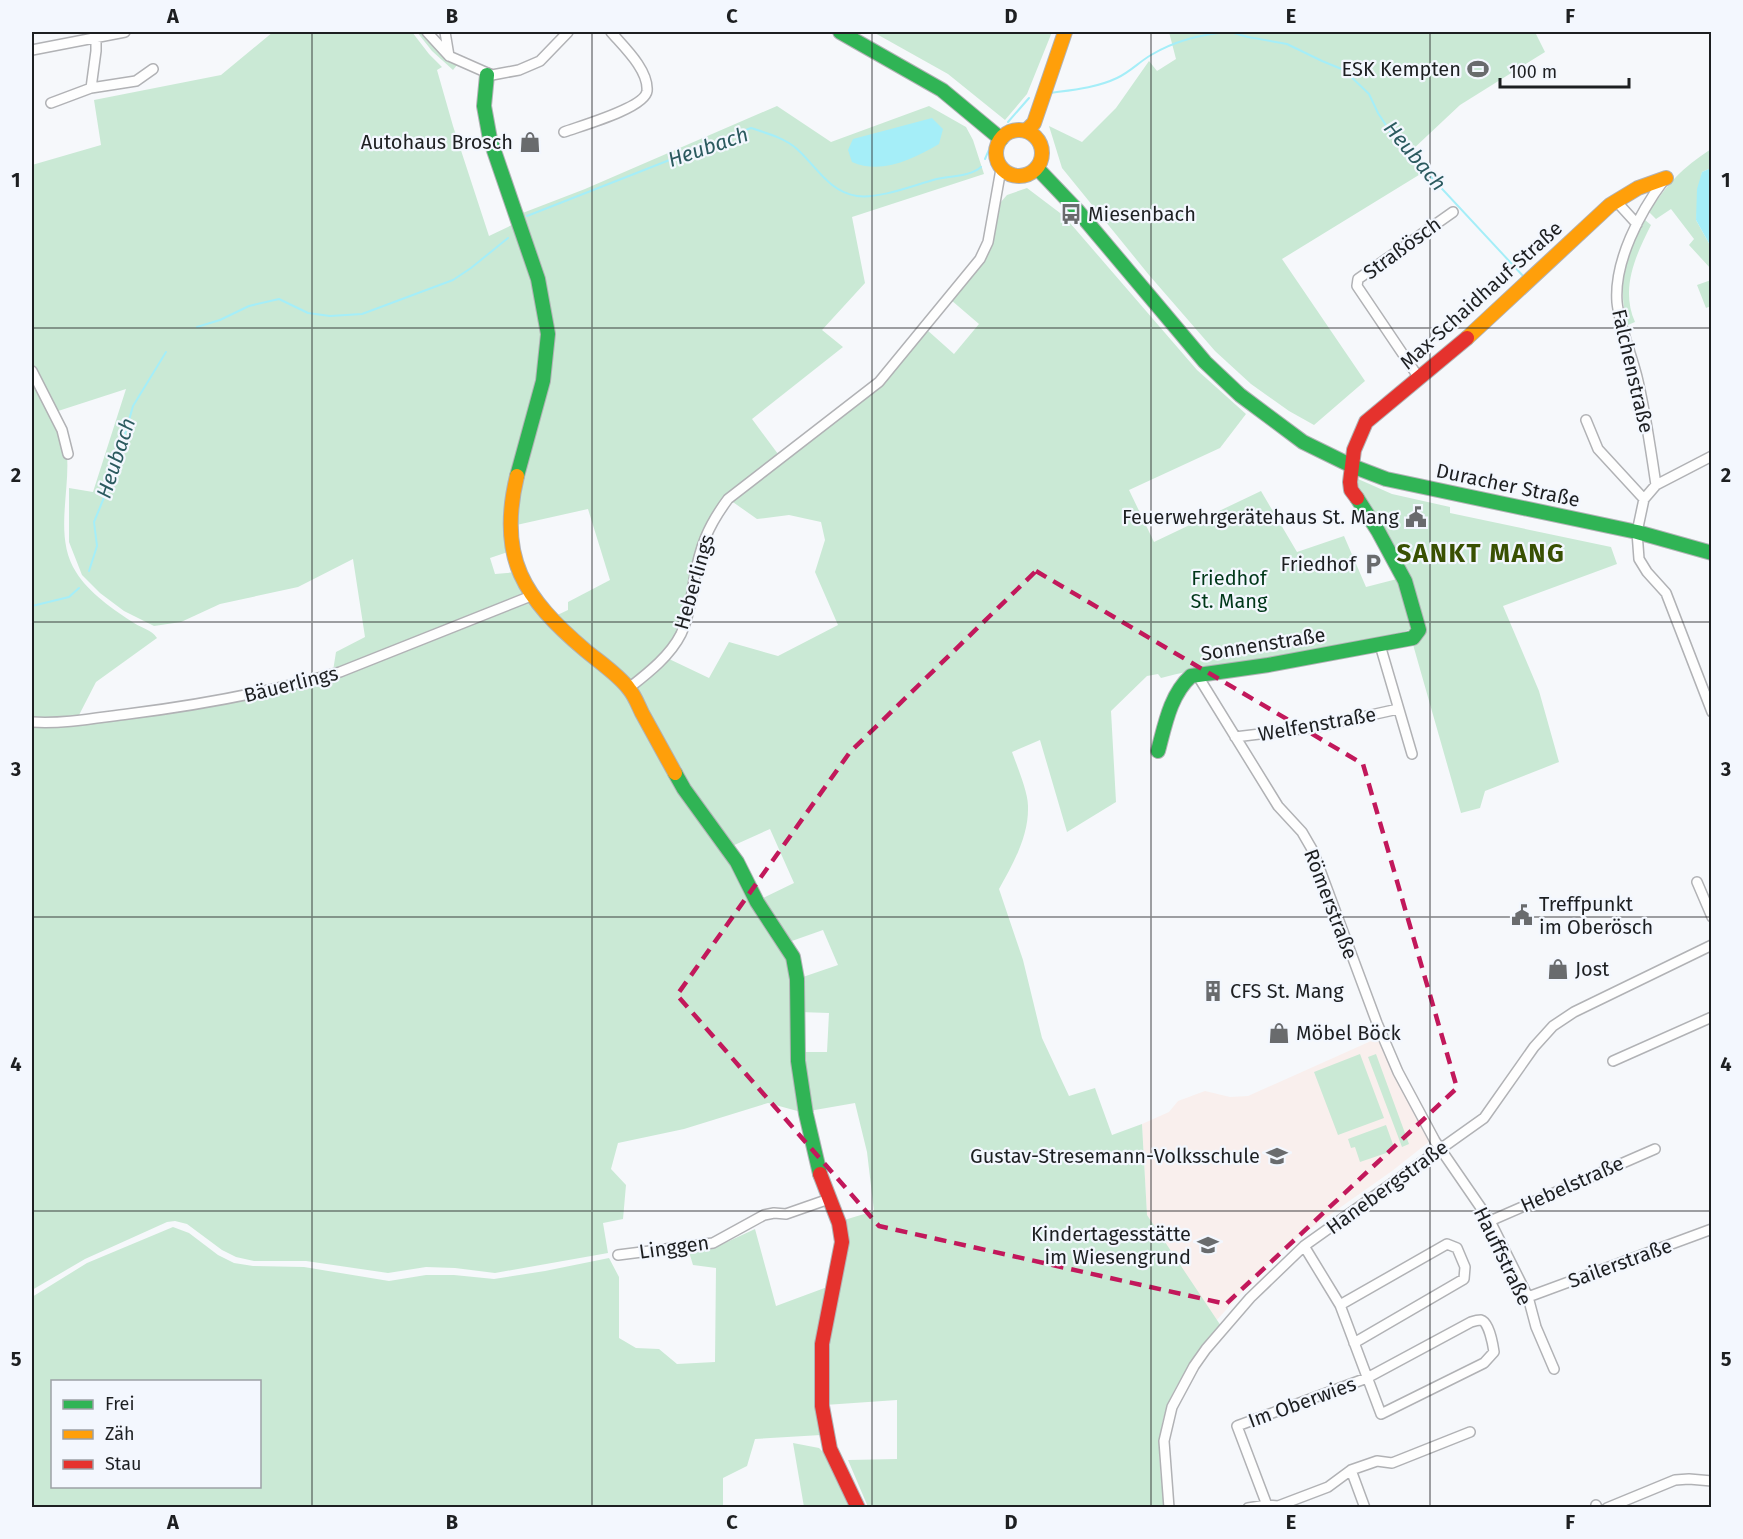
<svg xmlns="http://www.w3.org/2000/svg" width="1743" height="1539" font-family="'Fira Sans',sans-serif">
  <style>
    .education { fill: #f9efed }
    .green { fill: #cae9d5; fill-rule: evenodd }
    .water { fill: #a5eef8 }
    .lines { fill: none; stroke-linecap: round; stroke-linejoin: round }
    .stream { stroke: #a5eef8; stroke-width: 2 }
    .street-casing { stroke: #b1b2b5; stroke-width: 12 }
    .fast-casing { stroke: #b1b2b5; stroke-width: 16 }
    .slow-casing { stroke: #b1b2b5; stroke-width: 16 }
    .jam-casing { stroke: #b1b2b5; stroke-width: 16 }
    .street { stroke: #fefefe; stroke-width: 9 }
    .fast { stroke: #30b455; stroke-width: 14 }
    .slow { stroke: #ff9f0a; stroke-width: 14 }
    .jam { stroke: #e5322d; stroke-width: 14 }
    .marked { fill: none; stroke: #c2185b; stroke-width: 4.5; stroke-dasharray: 12 8; stroke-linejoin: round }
    .grid { fill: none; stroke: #1d1f21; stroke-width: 1.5; stroke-opacity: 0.55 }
    .labels { text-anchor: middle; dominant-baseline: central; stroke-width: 4.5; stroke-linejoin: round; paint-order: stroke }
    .poi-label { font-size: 20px; fill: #1d1f21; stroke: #f3f7fe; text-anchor: end }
    .street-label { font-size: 20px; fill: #1d1f21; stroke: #f3f7fe }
    .park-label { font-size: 20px; fill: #003719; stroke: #f3f7fe }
    .water-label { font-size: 21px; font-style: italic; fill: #2b5a5f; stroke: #f3f7fe }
    .district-label { font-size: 26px; font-weight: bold; letter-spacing: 1.5px; fill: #395002; stroke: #f3f7fe }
    .neatline { fill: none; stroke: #1d1f21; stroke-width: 2 }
    .grid-label { font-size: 20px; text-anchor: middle; font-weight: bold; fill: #1d1f21 }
  </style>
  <rect width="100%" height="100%" fill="#f6f8fb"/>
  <path class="education" d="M1380 1037 1395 1073 1430 1141 1392 1171 1294 1240 1260 1272 1216 1321 1147 1215 1142 1124 1169 1112 1178 1101 1205 1091 1230 1097 1248 1096Z"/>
  <path class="green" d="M273 32H412L429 54 442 67 437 70 453 126 489 236 516 223 541 308 543 358 522 440 511 551 490 558 495 574 517 572 527 595 333 671 336 652 365 637 353 559 298 587 220 604 181 622 154 626 124 611 100 593 82 575 69 542V488L93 492 126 389 55 412 32 366V165L101 145 94 100 221 75Z
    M417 32H423L435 49 457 65 453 70 432 51Z
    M873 32H1052L1027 94 1005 120 948 74Z
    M1169 32H1535L1545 52 1460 105 1411 151 1427 170 1282 259 1365 381 1314 425 1289 411 1251 384 1215 351 1149 275 1062 168 1049 126 1082 142 1116 108 1149 61 1157 71 1176 59Z
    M777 106 831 142 929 106 966 127 973 140 984 174 852 217 865 283 822 330 843 347 752 419 778 454 726 496 709 518 700 545 687 613 670 648 630 684 553 617 568 610V602L610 580 588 509 512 526V503L550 358 520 214 585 189Z
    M1711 149V168L1702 172 1696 220 1711 247V269L1689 245 1694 239 1671 209 1656 219 1649 212C1669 182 1681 169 1711 149Z
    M1027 188 1064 216 1197 370 1246 414 1220 448 1129 490 1154 542 1261 491 1297 552 1344 536 1366 587 1397 579 1413 629C1331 654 1244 657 1161 678L1158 674 1147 676 1111 711 1116 802 1067 832 1040 740 1012 752C1017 766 1028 792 1028 806 1029 836 1013 864 999 889L1023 960 1042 1038 1069 1096 1095 1088 1112 1135 1142 1124 1147 1215 1221 1326C1201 1351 1178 1377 1167 1407 1155 1438 1160 1476 1165 1507H868L848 1460 897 1459V1400L825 1405 823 1375 841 1221 874 1211 867 1152 855 1103 809 1111 800 1052H827L829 1013 799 1012 800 978 838 965 823 930 789 942 759 900 794 883 770 829 730 847 687 789 634 689 667 658 709 678 729 642 778 656 838 625 815 572 825 540 821 522 789 515 757 519 730 500C779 460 833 428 880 386 898 371 912 348 926 329L954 354 979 324 951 300 969 277 1000 203 1007 195Z
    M1645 220 1651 225C1636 255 1620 288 1635 322L1628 325C1616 286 1626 254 1645 220Z
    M1711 280V306L1706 308 1697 285Z
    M32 376C45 400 64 427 67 455 70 493 54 538 76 572 89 593 114 610 134 623 143 629 151 629 157 638L96 682 78 717 32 719Z
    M1358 479 1392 494 1450 507V513L1611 547 1617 564 1503 606 1539 691 1559 762 1485 791 1480 808 1461 813 1412 641 1423 629 1356 493Z
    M529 599 627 689 791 958 801 1112 768 1103 684 1129 618 1143 611 1169 626 1185 623 1219 603 1223 608 1253 495 1273 455 1268 426 1267 388 1273 306 1261H254L236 1257 222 1250 187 1224 175 1221 167 1222 85 1259 32 1290V726L288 689Z
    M1360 1054 1384 1118 1338 1135 1314 1072Z
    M1376 1054 1409 1144 1402 1147 1368 1057Z
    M1386 1125 1395 1150 1360 1162 1355 1147 1351 1148 1348 1139Z
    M173 1227 189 1233 218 1255 234 1263 253 1266 304 1267 389 1281 426 1275H454L494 1279 545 1271 609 1258 619 1277V1338L636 1348 659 1349 677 1364 715 1362 716 1268 693 1265 689 1252 714 1248 755 1229 776 1306 830 1286 821 1435 755 1439 747 1466 723 1478V1507L32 1508V1297L87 1263ZM52 1382H260V1486H52Z
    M793 1443 819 1448 832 1461 854 1507H804Z"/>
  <path class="water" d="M932 118 943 129 939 144C913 159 882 175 852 162L848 150 853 139Z
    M1711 168V247L1696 220 1697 189 1702 172Z"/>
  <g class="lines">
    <path class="stream" d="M1230 32 1248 37 1287 44 1322 61 1344 70 1369 94 1378 113 1393 136 1524 277
      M1050 93C1072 90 1096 88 1117 78 1130 72 1139 62 1151 55 1176 40 1201 34 1230 32
      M1008 122 1029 98
      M985 159 991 145
      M527 216 751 128C766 133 785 138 797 149 816 166 829 192 857 196 878 199 912 186 933 180 947 176 970 177 981 167
      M197 327 220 320 249 306 279 299 308 313 330 316 362 314 453 280 471 268 508 238
      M89 571 97 546 94 522 114 473 133 406 166 352
      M32 606 69 597 79 588"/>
    <defs>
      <path id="street" d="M427 32 449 56 492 75 519 70 540 61 568 32
        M445 32 449 56
        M32 50 125 32
        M91 88 136 81 153 69
        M51 103 91 88 96 51V39
        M564 132C580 126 645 108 647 91 649 70 623 46 611 32
        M1616 201 1637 224
        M32 371 62 430 68 454
        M1419 378 1357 286 1358 279 1453 212
        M1586 420 1598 449 1644 499
        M1712 456 1656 485 1644 499 1637 532 1639 559 1647 572 1666 593 1712 712
        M1656 485C1651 451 1646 416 1638 381 1633 358 1619 325 1617 302 1614 261 1640 212 1664 180
        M1380 645 1412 754
        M1196 673 1278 806 1302 832 1313 851 1377 1023 1398 1072 1435 1141 1490 1221 1528 1297 1536 1327 1554 1369
        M629 688C648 673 670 656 681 634 689 617 691 598 694 580 700 546 708 526 728 499L879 382 980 259 988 242 1001 169
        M32 722C64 724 96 718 128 714 200 705 270 692 340 672L531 596
        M1235 737 1317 727 1398 709
        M1697 882 1712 917
        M1613 1061 1712 1017
        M1490 1221 1655 1149
        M618 1255 713 1243 764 1215 774 1213 786 1214 829 1199
        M1528 1297 1712 1229
        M1340 1305 1447 1244 1457 1248 1465 1267 1464 1279 1354 1343
        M1351 1470 1365 1508
        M1596 1505 1597 1508
        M1169 1508 1164 1441 1172 1407 1194 1366 1206 1349 1250 1298 1304 1246 1484 1118 1534 1047 1553 1026 1574 1012 1712 945
        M1248 1508 1267 1505 1278 1506 1328 1487 1351 1470 1377 1461 1392 1463 1470 1432
        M1268 1508 1237 1426 1367 1378 1471 1322C1474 1321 1478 1320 1481 1320 1489 1322 1493 1345 1494 1352L1484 1363 1381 1414 1340 1305 1304 1246
        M1607 1508 1675 1480 1689 1479 1712 1481"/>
      <path id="fast" d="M840 32 942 90 1001 139
        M487 75 484 106 490 139 538 279 548 334 543 381 517 476
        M1037 168 1077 210 1205 362 1240 395 1303 442 1352 466 1386 479 1637 532 1712 553
        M1158 751C1165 725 1170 695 1191 676L1268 665 1413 638 1419 630 1405 581 1378 531 1357 498
        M675 773 684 789 737 862 757 902 793 957 797 979 798 1061 806 1114 820 1174"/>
      <path id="slow" d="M996 153a23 23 0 1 1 46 0a23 23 0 1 1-46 0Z
        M1026 131 1034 123 1065 32
        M1467 338 1610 205 1638 188 1666 178
        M517 476C497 558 524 598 585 650 598 661 619 675 629 689 635 696 638 705 642 713 653 733 664 753 675 773"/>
      <path id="jam" d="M1357 498 1351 490 1350 482 1354 450 1366 422 1467 338
        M820 1174 839 1223 842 1242 822 1344V1406L830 1449 858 1508"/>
    </defs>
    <use href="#street" class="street-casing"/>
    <use href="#fast" class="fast-casing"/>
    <use href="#slow" class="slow-casing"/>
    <use href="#jam" class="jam-casing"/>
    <use href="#street" class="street"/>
    <use href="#fast" class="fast"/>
    <use href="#slow" class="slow"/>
    <use href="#jam" class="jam"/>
  </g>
  <path class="marked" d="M1036 571 1363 764 1457 1088 1226 1304 879 1226 677 995 850 752Z"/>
  <path class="grid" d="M312 32V1508M592 32V1508M872 32V1508M1151 32V1508M1430 32V1508M32 328H1712M32 622H1712M32 917H1712M32 1211H1712"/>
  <defs>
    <symbol id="stadium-bare" viewBox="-9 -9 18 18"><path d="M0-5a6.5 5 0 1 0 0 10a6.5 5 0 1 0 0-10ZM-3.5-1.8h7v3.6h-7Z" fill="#696b6d" stroke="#f3f7fe" stroke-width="2.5" paint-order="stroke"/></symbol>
    <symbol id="shop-bare" viewBox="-9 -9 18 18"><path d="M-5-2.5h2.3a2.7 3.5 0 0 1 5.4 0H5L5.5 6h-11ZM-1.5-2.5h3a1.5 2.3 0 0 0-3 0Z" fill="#696b6d" stroke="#f3f7fe" stroke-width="2.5" paint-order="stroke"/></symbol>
    <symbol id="bus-bare" viewBox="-9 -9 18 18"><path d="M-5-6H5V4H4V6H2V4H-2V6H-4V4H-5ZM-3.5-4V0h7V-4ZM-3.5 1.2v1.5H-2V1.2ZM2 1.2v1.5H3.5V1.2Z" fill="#696b6d" stroke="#f3f7fe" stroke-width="2.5" paint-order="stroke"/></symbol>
    <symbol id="civic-bare" viewBox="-9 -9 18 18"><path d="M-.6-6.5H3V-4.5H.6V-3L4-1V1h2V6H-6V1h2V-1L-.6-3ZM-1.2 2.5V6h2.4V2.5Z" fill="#696b6d" stroke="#f3f7fe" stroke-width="2.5" paint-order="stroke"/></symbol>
    <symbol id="parking-bare" viewBox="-9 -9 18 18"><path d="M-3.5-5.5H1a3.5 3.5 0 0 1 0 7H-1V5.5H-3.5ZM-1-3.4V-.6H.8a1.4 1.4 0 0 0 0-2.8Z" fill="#696b6d" stroke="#f3f7fe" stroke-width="2.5" paint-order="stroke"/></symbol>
    <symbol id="building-bare" viewBox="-9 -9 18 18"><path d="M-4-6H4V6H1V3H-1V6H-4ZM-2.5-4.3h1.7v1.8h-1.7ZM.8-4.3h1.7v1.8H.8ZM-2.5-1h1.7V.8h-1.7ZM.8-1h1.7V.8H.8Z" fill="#696b6d" stroke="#f3f7fe" stroke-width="2.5" paint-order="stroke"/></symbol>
    <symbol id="school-bare" viewBox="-9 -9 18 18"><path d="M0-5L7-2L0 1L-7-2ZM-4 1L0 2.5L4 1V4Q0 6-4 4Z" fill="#696b6d" stroke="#f3f7fe" stroke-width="2.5" paint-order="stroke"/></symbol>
  </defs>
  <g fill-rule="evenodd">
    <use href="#stadium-bare" x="1463" y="54" width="30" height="30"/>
    <use href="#shop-bare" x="515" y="127" width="30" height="30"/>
    <use href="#bus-bare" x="1056" y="199" width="30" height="30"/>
    <use href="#civic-bare" x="1401" y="502" width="30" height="30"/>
    <use href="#parking-bare" x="1358" y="549" width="30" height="30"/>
    <use href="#civic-bare" x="1507" y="900" width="30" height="30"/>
    <use href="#shop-bare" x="1543" y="954" width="30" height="30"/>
    <use href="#building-bare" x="1198" y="976" width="30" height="30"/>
    <use href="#shop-bare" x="1264" y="1018" width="30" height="30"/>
    <use href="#school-bare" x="1262" y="1141" width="30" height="30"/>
    <use href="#school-bare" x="1193" y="1230" width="30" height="30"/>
  </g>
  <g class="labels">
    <g class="poi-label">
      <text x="1461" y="69">ESK Kempten</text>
      <text x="513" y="142">Autohaus Brosch</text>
      <text x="1088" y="214" text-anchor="start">Miesenbach</text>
      <text x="1399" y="517">Feuerwehrgerätehaus St. Mang</text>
      <text x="1356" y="564">Friedhof</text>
      <text x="1539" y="904" text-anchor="start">Treffpunkt<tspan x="1539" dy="23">im Oberösch</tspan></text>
      <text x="1575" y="969" text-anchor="start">Jost</text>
      <text x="1230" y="991" text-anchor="start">CFS St. Mang</text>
      <text x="1296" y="1033" text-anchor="start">Möbel Böck</text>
      <text x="1260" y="1156">Gustav-Stresemann-Volksschule</text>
      <text x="1191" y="1234">Kindertagesstätte<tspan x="1191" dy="23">im Wiesengrund</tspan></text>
    </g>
    <g class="street-label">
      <text transform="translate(1402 248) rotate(-36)">Straßösch</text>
      <text transform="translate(1481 295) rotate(-42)">Max-Schaidhauf-Straße</text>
      <text transform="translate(1633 371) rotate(77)">Falchenstraße</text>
      <text transform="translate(1508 485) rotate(12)">Duracher Straße</text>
      <text transform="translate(694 582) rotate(-74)">Heberlings</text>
      <text transform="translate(1263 644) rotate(-9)">Sonnenstraße</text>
      <text transform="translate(291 684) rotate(-14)">Bäuerlings</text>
      <text transform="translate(1317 724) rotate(-10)">Welfenstraße</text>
      <text transform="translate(1331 904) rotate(69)">Römerstraße</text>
      <text transform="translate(1572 1184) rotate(-24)">Hebelstraße</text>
      <text transform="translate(1387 1187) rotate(-36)">Hanebergstraße</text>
      <text transform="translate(674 1247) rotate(-8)">Linggen</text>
      <text transform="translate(1503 1256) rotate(64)">Hauffstraße</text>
      <text transform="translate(1620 1263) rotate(-20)">Sailerstraße</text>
      <text transform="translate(1302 1402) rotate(-20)">Im Oberwies</text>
    </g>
    <g class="park-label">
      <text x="1229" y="578">Friedhof<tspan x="1229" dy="23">St. Mang</tspan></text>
    </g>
    <g class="water-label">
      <text transform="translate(708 147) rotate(-19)">Heubach</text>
      <text transform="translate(1415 156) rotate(50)">Heubach</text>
      <text transform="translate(116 458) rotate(-72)">Heubach</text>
    </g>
    <g class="district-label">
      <text x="1481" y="553">SANKT MANG</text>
    </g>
  </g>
  <rect width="1743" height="1539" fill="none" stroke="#f3f7fe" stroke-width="66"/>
  <rect x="51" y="1380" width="210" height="108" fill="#f3f7fe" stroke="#9da1a6" stroke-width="1.5"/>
  <rect x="63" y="1400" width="30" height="9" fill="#30b455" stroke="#9da1a6" stroke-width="1.5"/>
  <text x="105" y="1410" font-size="18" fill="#1d1f21">Frei</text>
  <rect x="63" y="1430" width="30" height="9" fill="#ff9f0a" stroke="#9da1a6" stroke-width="1.5"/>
  <text x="105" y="1440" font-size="18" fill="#1d1f21">Zäh</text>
  <rect x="63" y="1460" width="30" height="9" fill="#e5322d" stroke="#9da1a6" stroke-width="1.5"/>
  <text x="105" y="1470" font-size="18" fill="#1d1f21">Stau</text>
  <path d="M1500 78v9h129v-9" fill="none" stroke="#1d1f21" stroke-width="3"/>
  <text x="1509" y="78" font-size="18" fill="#1d1f21" stroke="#f3f7fe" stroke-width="4.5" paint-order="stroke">100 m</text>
  <rect x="33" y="33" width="1677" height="1473" class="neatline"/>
  <g class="grid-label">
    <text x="173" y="23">A</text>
    <text x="452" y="23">B</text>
    <text x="732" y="23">C</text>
    <text x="1011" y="23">D</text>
    <text x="1291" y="23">E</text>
    <text x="1570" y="23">F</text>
    <text x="16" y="187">1</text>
    <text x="1726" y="187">1</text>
    <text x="16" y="482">2</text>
    <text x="1726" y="482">2</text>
    <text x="16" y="776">3</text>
    <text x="1726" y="776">3</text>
    <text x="16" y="1071">4</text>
    <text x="1726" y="1071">4</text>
    <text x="16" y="1366">5</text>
    <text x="1726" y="1366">5</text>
    <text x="173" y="1529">A</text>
    <text x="452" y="1529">B</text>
    <text x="732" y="1529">C</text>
    <text x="1011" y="1529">D</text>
    <text x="1291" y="1529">E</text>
    <text x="1570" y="1529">F</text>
  </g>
</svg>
